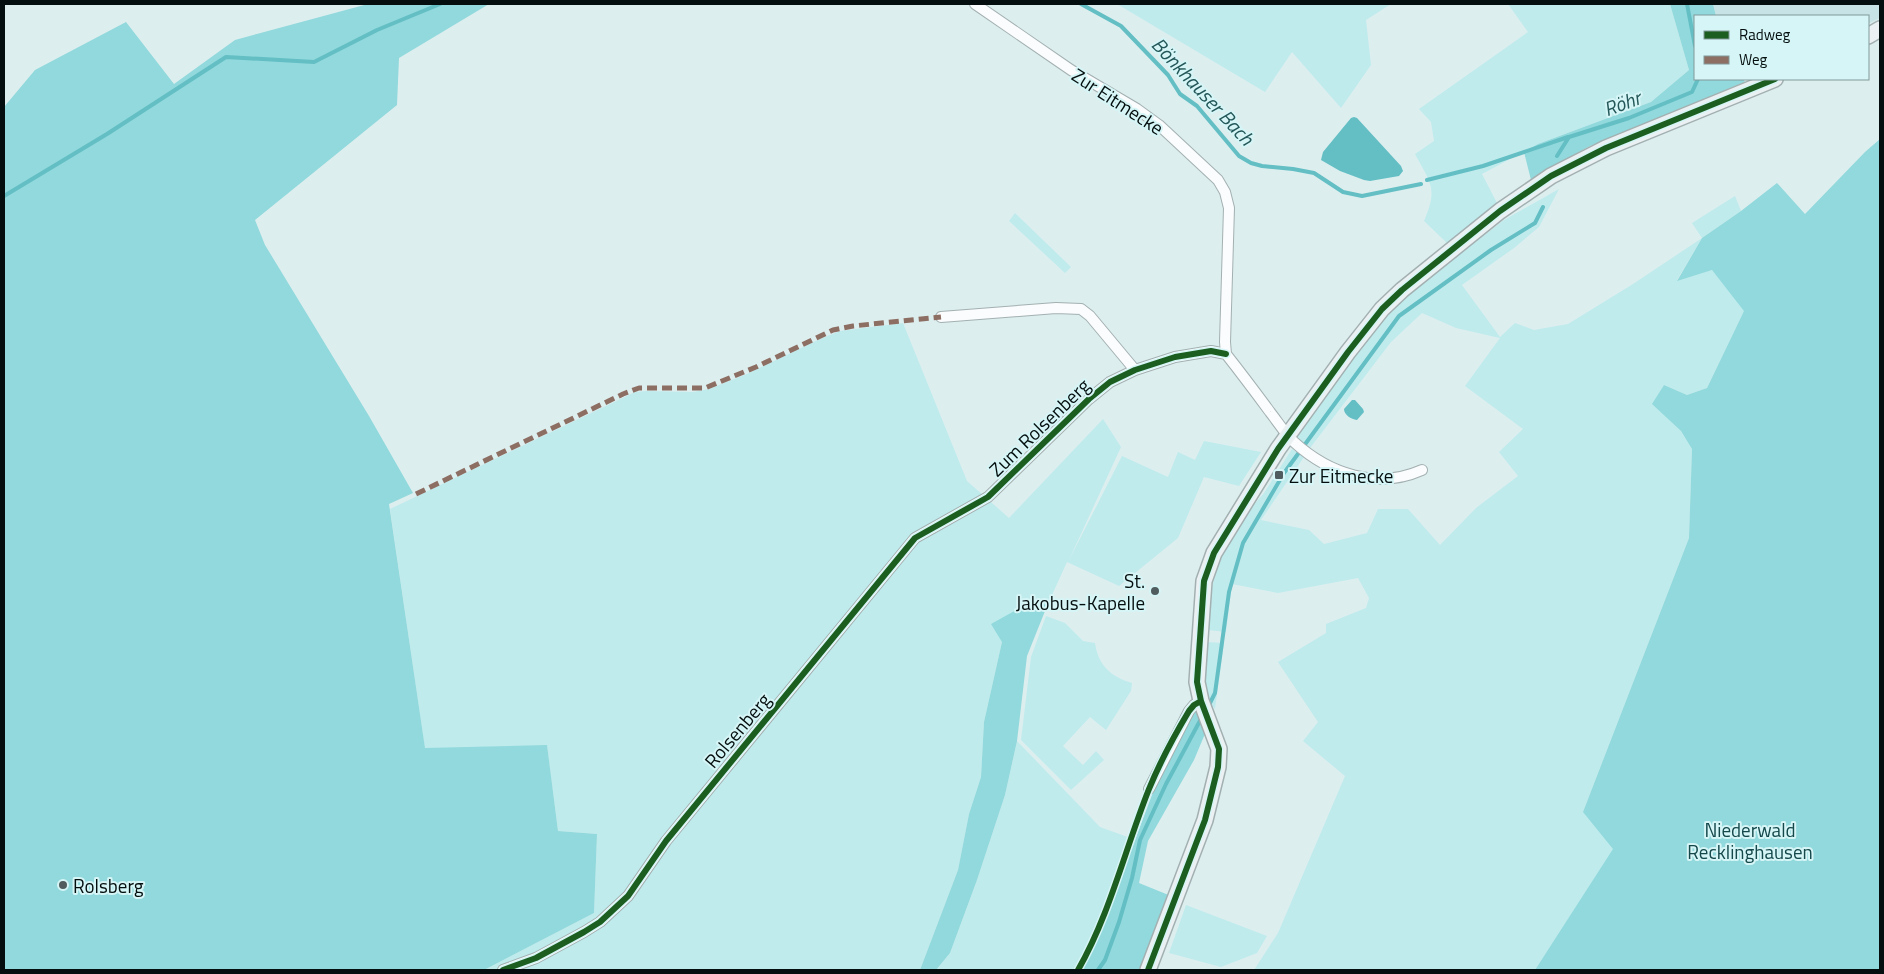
<svg xmlns="http://www.w3.org/2000/svg" width="1884" height="974" font-family="'Titillium Web',sans-serif">
  <style>
    .built { fill: #c7e3e5 }
    .green { fill: #bfebed; fill-rule: evenodd }
    .forest { fill: #91d9dc }
    .water { fill: #63bfc4 }
    .lines { fill: none; stroke-linecap: round; stroke-linejoin: round }
    .stream { stroke: #63bfc4; stroke-width: 4 }
    .minor-casing { stroke: #a3b0b1; stroke-width: 12 }
    .secondary-casing { stroke: #a3b0b1; stroke-width: 18 }
    .minor { stroke: #fafcfd; stroke-width: 10 }
    .secondary { stroke: #ebf1f2; stroke-width: 15 }
    .quiet { stroke: #8d6e63; stroke-width: 5; stroke-dasharray: 10 5; stroke-linecap: butt }
    .cycleway-casing { stroke: #d6f5f6; stroke-width: 9 }
    .cycleway { stroke: #1b5e20; stroke-width: 6 }
    .poi-dot { fill: #505c5d; stroke: #d6f5f6; stroke-width: 2 }
    .labels { text-anchor: middle; dominant-baseline: central; stroke-width: 4; stroke-linejoin: round; paint-order: stroke }
    .street-label { font-size: 19px; fill: #040e0e; stroke: #d6f5f6 }
    .poi-label { font-size: 19px; fill: #040e0e; stroke: #d6f5f6; text-anchor: start }
    .park-label { font-size: 19px; fill: #14484b; stroke: #d6f5f6 }
    .water-label { font-size: 20px; font-style: italic; fill: #245759; stroke: #d6f5f6 }
  </style>
  <rect width="100%" height="100%" fill="#ddeeef"/>
  <path class="built" d="M1713 4H1880V18L1868 24V16H1716Z"/>
  <path class="green" d="M1117 4H1391L1366 20 1371 65 1341 108 1292 52 1265 92Z
    M1508 4H1670L1689 70 1651 102 1538 144 1482 174 1497 203 1447 243 1424 221C1438 188 1431 184 1415 154L1434 141 1431 122 1419 109 1528 32Z
    M1880 187V970L1568 920 1535 970H1254L1278 933 1345 776 1303 741 1318 722 1278 662 1326 633V624L1366 608 1369 598 1358 578 1278 593 1232 584 1226 632 1208 630 1210 595 1219 560 1244 516 1264 493 1292 449 1304 457 1261 520 1309 530 1324 544 1367 533 1378 509H1408L1440 545 1476 508 1518 476 1499 452 1523 429 1465 386 1500 338 1456 328 1422 313 1391 342 1310 448 1296 438 1355 355 1391 311 1417 287 1504 220 1559 189 1539 227 1514 248 1462 285 1500 337 1515 323 1534 330 1568 324 1633 284 1702 238 1692 223 1735 196 1741 211 1702 238 1677 280 1712 270 1738 302ZM1743 313 1658 732 1583 812 1689 538 1692 449 1681 431 1653 404 1664 385 1687 395 1707 388Z
    M1015 213 1071 267 1065 273 1009 221Z
    M903 323 967 481 1009 518 1103 419 1121 447 1069 560 1122 456 1168 477 1178 452 1195 460 1204 441 1261 452 1239 486 1204 477 1178 538 1119 586 1067 562 1047 606 1036 599 1002 642 984 722 981 777 969 814 958 870 920 970H484L594 913 597 834 558 831 547 746 425 749 390 509 635 392 646 391 693 392 709 389 747 374 820 339 840 331Z
    M1046 616 1065 623 1083 641 1095 643C1098 665 1111 677 1132 683L1131 691 1106 730 1090 717 1063 746 1083 765 1096 751 1104 760 1071 790 1021 740 1031 657Z
    M1206 642 1224 643 1215 709C1201 695 1205 660 1206 642Z
    M1017 741 1100 827 1136 840 1102 927 1082 970H936L950 953 977 880 1005 795Z
    M1186 905 1267 936 1257 953 1221 967 1169 953Z"/>
  <path class="forest" d="M368 4H489L399 58 397 105 255 220 265 245 369 416 413 493 389 504 425 748 547 745 558 831 597 834 594 913 484 970H4V107L35 70 126 22 174 84 235 40Z
    M1670 4H1713L1716 16H1695V79H1743L1745 82 1590 146 1546 170 1531 180 1524 152 1538 144 1651 102 1689 70Z
    M1880 139V970H1535L1613 849 1583 812 1689 538 1692 449 1681 431 1652 404 1664 385 1687 395 1707 388 1744 311 1712 270 1677 281 1702 238 1741 211 1777 183 1805 214 1865 152Z
    M1036 599 1047 606 1027 656 1017 741 1005 795 977 880 950 953 936 970H920L958 870 969 814 981 777 984 722 1002 642 991 624Z
    M1196 707 1207 729 1194 760 1148 841 1139 883 1171 896 1144 970H1082L1102 927 1155 787Z"/>
  <path class="water" d="M1354 117 1357 118 1401 166 1403 171 1399 176 1370 181 1364 180 1340 171 1321 160 1323 152 1351 118Z
    M1352 400H1355L1363 409 1364 412 1357 420C1351 419 1344 415 1344 409Z"/>
  <g class="lines">
    <path class="stream" d="M1081 4 1121 26 1168 75 1180 94 1197 106 1239 156 1251 163 1262 166 1293 169 1314 173 1343 192 1362 196 1421 184
      M1687 4 1695 46
      M1557 156 1569 137 1629 118 1692 92 1698 79
      M1427 180 1483 166 1568 137
      M4 196 107 134 226 57 314 62 377 30 440 4
      M1208 707 1215 693 1229 592 1243 543 1284 473 1399 316 1491 250 1535 223 1543 207
      M1098 970 1105 960 1119 922 1132 878 1140 840 1166 784 1202 717"/>
    <defs>
      <path id="minor" d="M975 4 1071 70 1137 109 1159 125 1218 180 1225 192 1229 208 1225 342 1226 354C1241 373 1256 393 1270 412 1278 422 1285 434 1294 442 1329 474 1377 490 1422 470
        M941 317 1056 308 1081 309 1090 316 1135 370
        M1149 789 1189 711 1194 705 1201 701
        M503 970 536 958 584 932 600 922 628 896 666 841 915 538 988 497 1089 399 1110 382 1135 370 1175 357 1211 351 1226 354"/>
      <path id="secondary" d="M1868 36 1880 29
        M1148 970 1205 820 1218 767 1219 749 1201 701 1197 682 1204 581 1214 553 1278 449 1348 352 1382 309 1402 290 1500 211 1551 176 1606 148 1775 79"/>
    </defs>
    <use href="#minor" class="minor-casing"/>
    <use href="#secondary" class="secondary-casing"/>
    <use href="#minor" class="minor"/>
    <use href="#secondary" class="secondary"/>
    <path class="quiet" d="M416 494 623 394 639 388H705L756 367 833 330 853 326 941 317"/>
    <defs>
      <path id="cycleway" d="M503 970 536 958 584 932 600 922 628 896 666 841 915 538 988 497 1089 399 1110 382 1135 370 1175 357 1211 351 1226 354
        M1078 970C1110 914 1125 849 1149 789 1160 762 1174 736 1189 711L1194 705 1201 701
        M1148 970 1205 820 1218 767 1219 749 1201 701 1197 682 1204 581 1214 553 1278 449 1348 352 1382 309 1402 290 1500 211 1551 176 1606 148 1775 79"/>
    </defs>
    <use href="#cycleway" class="cycleway-casing"/>
    <use href="#cycleway" class="cycleway"/>
  </g>
  <g class="poi-dot">
    <rect x="1274" y="470" width="10" height="10" rx="2.5"/>
    <circle cx="1155" cy="591" r="5"/>
    <circle cx="63" cy="885" r="5"/>
  </g>
  <g class="labels">
    <g class="street-label">
      <text transform="translate(1118 101) rotate(33)">Zur Eitmecke</text>
      <text transform="translate(1039 427) rotate(-44)">Zum Rolsenberg</text>
      <text transform="translate(737 730) rotate(-50)">Rolsenberg</text>
    </g>
    <g class="poi-label">
      <text x="1289" y="475">Zur Eitmecke</text>
      <text x="1145" y="580" text-anchor="end">St.<tspan x="1145" dy="22">Jakobus-Kapelle</tspan></text>
      <text x="73" y="885">Rolsberg</text>
    </g>
    <g class="park-label">
      <text x="1750" y="829">Niederwald<tspan x="1750" dy="22">Recklinghausen</tspan></text>
    </g>
    <g class="water-label">
      <text transform="translate(1203 91) rotate(47)">Bönkhauser Bach</text>
      <text transform="translate(1622 103) rotate(-20)">Röhr</text>
    </g>
  </g>
  <rect width="1884" height="974" fill="none" stroke="#040e0e" stroke-width="10"/>
  <rect x="1694" y="15" width="175" height="65" fill="#d6f5f6" stroke="#829999"/>
  <rect x="1704" y="31" width="25" height="8" fill="#1b5e20" stroke="#829999"/>
  <text x="1739" y="40" font-size="15" fill="#040e0e">Radweg</text>
  <rect x="1704" y="56" width="25" height="8" fill="#8d6e63" stroke="#829999"/>
  <text x="1739" y="65" font-size="15" fill="#040e0e">Weg</text>
</svg>
